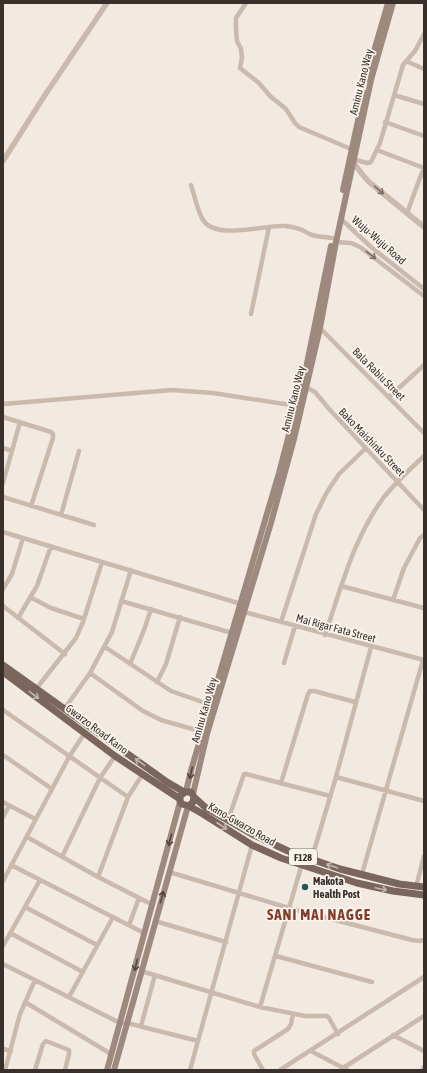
<svg xmlns="http://www.w3.org/2000/svg" width="427" height="1073" font-family="'Asap Condensed',sans-serif">
  <style>
    .lines { fill: none; stroke-linecap: round; stroke-linejoin: round }
    .minor { stroke: #cab9ad; stroke-width: 4.5 }
    .tertiary { stroke: #cab9ad; stroke-width: 5.5 }
    .secondary { stroke: #9e897e; stroke-width: 6 }
    .primary { stroke: #7a665d; stroke-width: 7 }
    .oneway { stroke: #7a6d66 }
    .oneway2 { stroke: #c0b4ac }
    .oneway3 { stroke: #524640 }
    .poi-dot { fill: #225759; stroke: #faf4ed; stroke-width: 1.5 }
    .labels { text-anchor: middle; dominant-baseline: central; stroke-width: 3.5; stroke-linejoin: round; paint-order: stroke }
    .shield { fill: #faf4ed; stroke: #736a65; stroke-width: 1 }
    .shield-label { font-size: 10px; font-weight: bold; fill: #392f2b }
    .street-label { font-size: 11px; fill: #392f2b; stroke: #faf4ed }
    .poi-label { font-size: 11px; font-weight: bold; fill: #392f2b; stroke: #faf4ed; text-anchor: start }
    .district-label { font-size: 15px; font-weight: bold; letter-spacing: 1px; fill: #843b28; stroke: #faf4ed }
  </style>
  <rect width="100%" height="100%" fill="#f2e9e1"/>
  <g class="lines">
    <path class="minor" d="M246 3 236 18V29L237 41 241 49 242 58 240 68 259 83 270 96 286 109 295 123 299 127 351 149
      M406 61 424 69
      M394 95 424 104
      M385 122 424 136
      M377 150 424 168
      M353 159 367 163 371 162 380 143 403 65 415 51 424 34
      M191 185C195 197 197 210 203 220 216 241 266 224 286 226 291 227 299 228 304 231 306 232 309 234 312 235 318 237 326 237 333 238
      M407 213 424 167
      M341 219 371 247 424 289
      M336 242 351 243 360 247 424 296
      M251 314 269 227
      M320 328 424 433
      M306 387 315 392 330 410 424 510
      M389 397 424 365
      M3 404 172 390 213 393 297 406
      M3 417 51 432 53 434V438L31 506
      M3 448 12 451
      M3 483 20 422
      M3 497 94 525
      M61 515 79 451
      M3 532 241 604
      M341 586 424 608
      M3 589 12 574 23 538
      M30 597 51 608 84 619
      M393 600 404 568 420 538 424 535
      M121 601 232 633
      M3 606 65 654
      M244 612 424 660
      M18 618 37 586 51 546
      M281 622 316 514 327 492 339 474 366 448
      M325 635C341 588 354 537 384 497 396 482 410 469 424 456
      M105 647 171 691 211 705
      M284 663 295 626
      M130 664 144 630 151 609
      M90 673 143 711 161 720 203 732
      M157 682 166 664 180 617
      M36 689 76 638 83 622 102 562
      M65 708 90 673 112 632 131 570
      M3 710 128 797
      M3 755 52 789
      M336 777 424 801
      M281 783 308 694 310 691H314L355 702
      M3 802 35 819
      M3 817 9 806
      M228 820 244 774H246L330 796
      M27 837 98 877 153 905
      M62 857 100 778 115 756
      M311 861 336 777 371 647
      M11 865 144 933
      M169 872 289 908 412 940 419 941 424 940
      M362 874 423 660
      M98 877 128 797 142 775
      M3 881 69 757 84 734
      M416 887 424 856
      M25 907 97 945
      M155 921 226 942
      M129 925 139 898
      M10 933 83 972
      M3 946 40 880
      M276 956 372 982
      M3 964 120 1023H127L198 1041
      M141 971 260 1007 305 1016H327L329 1018 338 1034
      M69 997 113 917
      M25 1002 111 1054
      M260 1007 304 857
      M141 1026 155 975
      M393 1035 424 1051
      M3 1049 11 1051
      M311 1051 347 1070
      M343 1068 424 1016
      M5 1070 20 1014 35 980
      M35 1070 43 1044 46 1041 69 1050V1054L65 1070
      M190 1070 252 845
      M263 1070 254 1054V1051L288 1029 291 1024 293 1014
      M280 1070 424 977
      M422 1070 424 1067"/>
    <path class="tertiary" d="M3 161 45 95 107 3
      M353 162 362 174 369 182 424 227"/>
    <path class="secondary" d="M367 79 376 44 388 3
      M343 190 364 93
      M186 791 192 767 279 473 305 373 331 246
      M193 794 207 734 271 523 294 439 320 328 336 242 371 80 393 3
      M107 1070 180 802
      M114 1070 188 806"/>
    <path class="primary" d="M3 665 167 782 184 792
      M3 672 115 756 180 799
      M194 797 205 807 252 834 288 851 340 869 399 884 424 887
      M189 806 193 802 194 797 191 792H185L180 796V801L182 804 189 806 203 814 252 845 281 858 357 883 393 891 424 895"/>
  </g>
  <defs><path id="oneway-shaft" d="M-6 0H5M1.5-3L5.5 0L1.5 3" fill="none" stroke-width="1.6" stroke-linecap="round" stroke-linejoin="round"/></defs>
  <g class="oneway">
    <use href="#oneway-shaft" transform="translate(379 190) rotate(41)"/>
    <use href="#oneway-shaft" transform="translate(371 255) rotate(38)"/>
  </g>
  <g class="oneway2">
    <use href="#oneway-shaft" transform="translate(34 695) rotate(37)"/>
    <use href="#oneway-shaft" transform="translate(140 762) rotate(-144)"/>
    <use href="#oneway-shaft" transform="translate(222 826) rotate(33)"/>
    <use href="#oneway-shaft" transform="translate(332 866) rotate(-161)"/>
    <use href="#oneway-shaft" transform="translate(381 889) rotate(12)"/>
  </g>
  <g class="oneway3">
    <use href="#oneway-shaft" transform="translate(191 773) rotate(103)"/>
    <use href="#oneway-shaft" transform="translate(170 840) rotate(105)"/>
    <use href="#oneway-shaft" transform="translate(162 897) rotate(-74)"/>
    <use href="#oneway-shaft" transform="translate(136 965) rotate(104)"/>
  </g>
  <circle class="poi-dot" cx="305" cy="887" r="4"/>
  <g class="labels">
    <rect class="shield" x="289" y="849" width="28" height="16" rx="3"/>
    <g class="shield-label">
      <text x="303" y="857">F128</text>
    </g>
    <g class="street-label">
      <text transform="translate(361 82) rotate(-76)">Aminu Kano Way</text>
      <text transform="translate(379 240) rotate(41)">Wuju-Wuju Road</text>
      <text transform="translate(379 374) rotate(45)">Bala Rabiu Street</text>
      <text transform="translate(293 399) rotate(-76)">Aminu Kano Way</text>
      <text transform="translate(372 442) rotate(46)">Bako Maishinku Street</text>
      <text transform="translate(336 628) rotate(15)">Mai Rigar Fata Street</text>
      <text transform="translate(204 710) rotate(-74)">Aminu Kano Way</text>
      <text transform="translate(97 729) rotate(37)">Gwarzo Road Kano</text>
      <text transform="translate(242 824) rotate(30)">Kano-Gwarzo Road</text>
    </g>
    <g class="poi-label">
      <text x="313" y="881">Makota<tspan x="313" dy="13">Health Post</tspan></text>
    </g>
    <g class="district-label">
      <text x="319" y="914">SANI MAI NAGGE</text>
    </g>
  </g>
  <rect width="427" height="1073" fill="none" stroke="#392f2b" stroke-width="8"/>
</svg>
